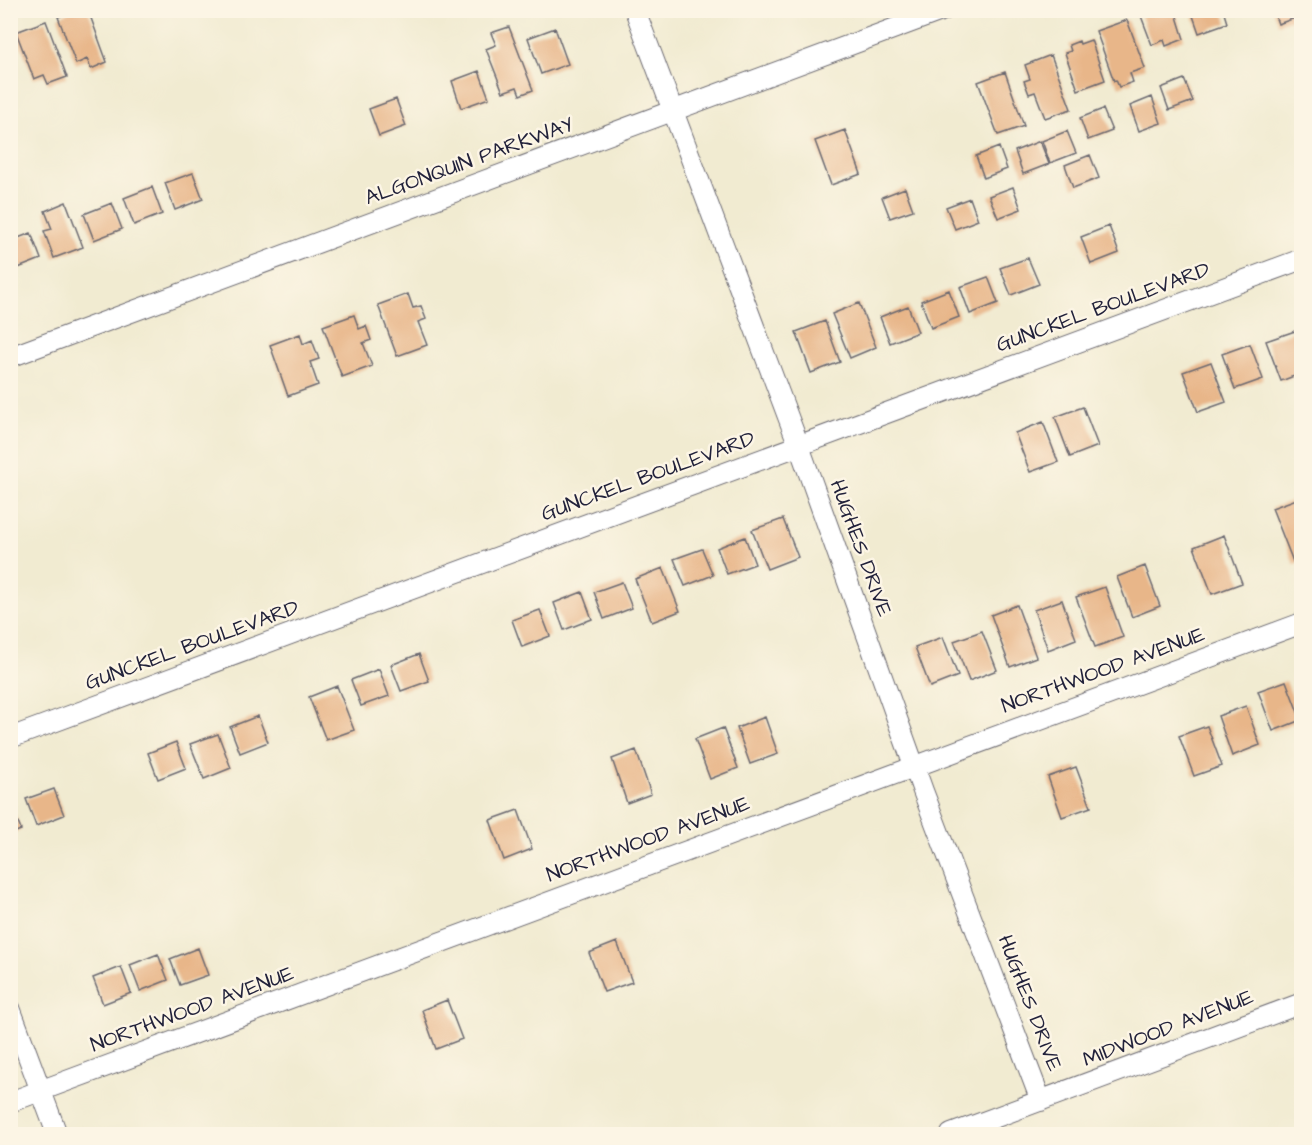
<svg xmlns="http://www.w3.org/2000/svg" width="1312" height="1145" font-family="'Architects Daughter',sans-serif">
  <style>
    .building { fill: #e8b689 }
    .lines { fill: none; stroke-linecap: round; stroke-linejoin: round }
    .street-casing { stroke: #6a6870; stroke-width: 22 }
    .street { stroke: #fff; stroke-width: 20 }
    .labels { text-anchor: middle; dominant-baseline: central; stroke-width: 5; stroke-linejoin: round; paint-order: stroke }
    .street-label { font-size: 21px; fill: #22223b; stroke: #fcf5e5 }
  </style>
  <rect width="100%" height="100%" fill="#fcf5e5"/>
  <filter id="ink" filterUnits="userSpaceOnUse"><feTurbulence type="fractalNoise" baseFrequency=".0167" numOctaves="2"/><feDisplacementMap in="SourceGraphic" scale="12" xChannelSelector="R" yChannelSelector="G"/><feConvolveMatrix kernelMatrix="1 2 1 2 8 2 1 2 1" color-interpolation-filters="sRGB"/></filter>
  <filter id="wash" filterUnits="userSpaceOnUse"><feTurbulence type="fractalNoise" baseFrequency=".008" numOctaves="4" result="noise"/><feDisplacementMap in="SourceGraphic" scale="24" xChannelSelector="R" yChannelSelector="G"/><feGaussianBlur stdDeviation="1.35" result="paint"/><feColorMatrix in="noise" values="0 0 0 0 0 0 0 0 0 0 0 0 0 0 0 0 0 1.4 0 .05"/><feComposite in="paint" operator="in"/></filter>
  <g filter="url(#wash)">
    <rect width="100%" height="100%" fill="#f1ebd1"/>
    <g id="blocks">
      <path class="building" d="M75 10H88L107 62 91 69 87 59 76 64 58 17Z
        M1155 10H1175L1184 39 1166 46 1164 40 1152 45 1141 16Z
        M1191 10H1223L1227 23 1199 33Z
        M1273 10H1295L1298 17 1278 24Z
        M1127 20 1145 68 1130 73 1133 82 1119 87 1116 80 1114 81 1096 31Z
        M46 21 67 77 48 84 44 75 34 79 16 32Z
        M509 27 533 90 520 95 517 87 503 92 486 49 496 45 491 33Z
        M555 28 568 64 541 74 528 38Z
        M1091 40 1105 80 1078 90 1065 53 1071 51 1069 45 1079 41 1080 44Z
        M1051 55 1071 109 1045 118 1035 92 1029 94 1024 81 1030 79 1025 65Z
        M479 71 489 98 461 108 452 81Z
        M1005 72 1024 126 998 135 978 82Z
        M1184 79 1193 101 1169 110 1161 88Z
        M1152 97 1161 123 1139 131 1130 106Z
        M396 99 406 126 379 136 369 109Z
        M1103 109 1112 131 1088 140 1080 118Z
        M845 130 861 174 831 185 815 141Z
        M1067 131 1076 153 1050 163 1042 141Z
        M1040 141 1049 164 1023 174 1015 151Z
        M999 147 1007 169 984 178 976 156Z
        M1090 155 1099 178 1073 188 1065 165Z
        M193 173 203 199 175 210 165 183Z
        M152 187 162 214 134 225 124 198Z
        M1013 187 1021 209 998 218 989 196Z
        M905 188 913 210 890 218 882 197Z
        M970 198 978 220 955 229 946 207Z
        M66 202 83 247 54 258 44 231 52 229 45 211Z
        M112 203 122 229 94 240 84 214Z
        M1109 226 1119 253 1091 264 1081 237Z
        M31 233 41 259 13 270 10 264V241Z
        M1028 258 1039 284 1011 295 1000 268Z
        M988 277 998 303 970 314 960 287Z
        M949 290 959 317 931 328 921 301Z
        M408 294 413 308 421 306 426 319 418 322 427 345 397 356 378 305Z
        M859 303 876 347 850 358 832 314Z
        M908 306 918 332 890 343 880 317Z
        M354 315 359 329 366 326 371 340 363 343 372 366 342 377 323 326Z
        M825 321 840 362 811 373 796 332Z
        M1295 331 1302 350V373L1281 381 1266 341Z
        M300 334 303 344 312 340 319 359 310 362 318 385 288 396 270 345Z
        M1250 344 1263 379 1235 389 1222 354Z
        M1211 362 1226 402 1198 412 1183 372Z
        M1083 407 1098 446 1070 457 1055 417Z
        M1043 422 1058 462 1030 472 1015 433Z
        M1302 497V561L1294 564 1272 508Z
        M783 519 798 557 767 569 752 530Z
        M1224 535 1242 583 1212 594 1194 547Z
        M745 537 755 564 727 574 717 548Z
        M702 549 713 575 685 586 674 559Z
        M1145 566 1160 606 1132 617 1117 577Z
        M663 568 680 611 652 622 635 579Z
        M622 582 632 608 604 619 594 592Z
        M1105 587 1123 637 1095 647 1076 597Z
        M582 592 592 619 564 630 554 603Z
        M1062 600 1076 639 1048 650 1034 610Z
        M1017 605 1036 657 1010 667 991 615Z
        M540 610 550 636 522 647 512 620Z
        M982 631 997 670 969 681 954 641Z
        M943 637 958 676 930 687 915 647Z
        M419 654 429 681 401 691 391 665Z
        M379 669 389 696 361 706 351 680Z
        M1286 681 1301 720 1273 731 1258 691Z
        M337 686 354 730 326 740 309 697Z
        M1246 706 1260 745 1232 756 1218 716Z
        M258 716 268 742 240 753 230 727Z
        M765 717 778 754 750 764 737 728Z
        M1207 726 1222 766 1194 776 1179 736Z
        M723 728 738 768 710 779 695 739Z
        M218 734 231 768 204 779 190 744Z
        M176 742 186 768 158 779 148 753Z
        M636 750 651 794 627 803 612 759Z
        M1076 767 1091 807 1062 817 1048 777Z
        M54 789 64 815 36 826 26 799Z
        M10 802 21 830 10 834Z
        M518 810 532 849 504 860 490 820Z
        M617 942 632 982 604 992 589 953Z
        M198 948 208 975 180 985 170 959Z
        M158 954 168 980 140 991 130 965Z
        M121 967 131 993 103 1004 93 978Z
        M447 1000 462 1039 436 1049 422 1010Z"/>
    </g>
  </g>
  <g filter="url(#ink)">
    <use href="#blocks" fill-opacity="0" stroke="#6a6870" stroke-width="1.5"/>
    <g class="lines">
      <defs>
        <path id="street" d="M635 10 799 446 923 791 1041 1101
          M10 357 944 10
          M10 738 1302 259
          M10 1008 57 1134
          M10 1102 1302 623
          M951 1134 1302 1003"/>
      </defs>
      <use href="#street" class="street-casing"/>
      <use href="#street" class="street"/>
    </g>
  </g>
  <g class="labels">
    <g class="street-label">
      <text transform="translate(469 161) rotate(-20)">ALGONQUIN PARKWAY</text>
      <text transform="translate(1103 307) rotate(-20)">GUNCKEL BOULEVARD</text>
      <text transform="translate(648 476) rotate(-20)">GUNCKEL BOULEVARD</text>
      <text transform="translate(861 548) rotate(70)">HUGHES DRIVE</text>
      <text transform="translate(192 645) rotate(-20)">GUNCKEL BOULEVARD</text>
      <text transform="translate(1103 670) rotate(-20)">NORTHWOOD AVENUE</text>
      <text transform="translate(648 839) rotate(-20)">NORTHWOOD AVENUE</text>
      <text transform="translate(1030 1003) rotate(69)">HUGHES DRIVE</text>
      <text transform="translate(192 1009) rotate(-20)">NORTHWOOD AVENUE</text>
      <text transform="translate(1168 1028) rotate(-21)">MIDWOOD AVENUE</text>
    </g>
  </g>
  <rect width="1312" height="1145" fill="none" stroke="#fcf5e5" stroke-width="36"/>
</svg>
